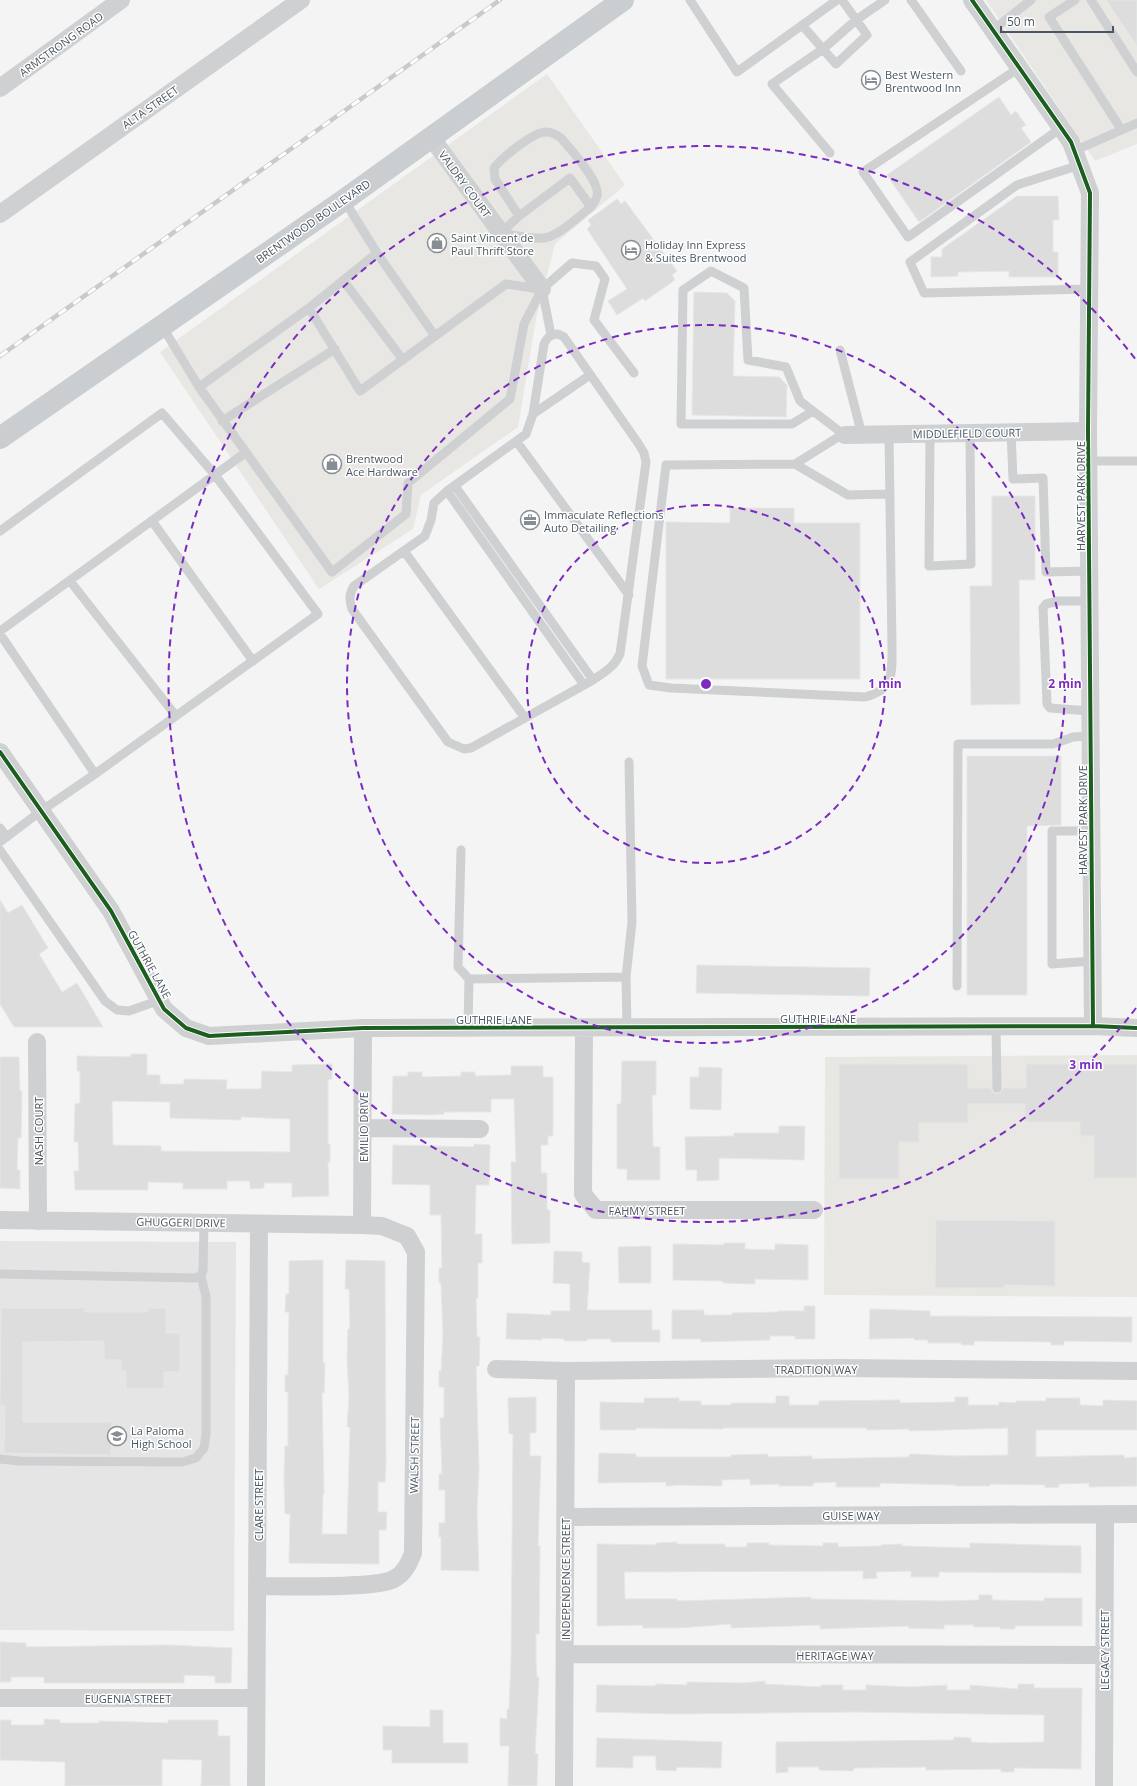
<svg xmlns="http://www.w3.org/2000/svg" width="1137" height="1786" font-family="'Open Sans',sans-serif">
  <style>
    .commercial { fill: #e8e7e3 }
    .education { fill: #e6e5e6 }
    .building { fill: #ddddde; stroke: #e5e6e7; fill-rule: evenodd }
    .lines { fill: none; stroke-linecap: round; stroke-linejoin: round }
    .service { stroke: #ced0d2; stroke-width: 9 }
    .minor { stroke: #ced0d2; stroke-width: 18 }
    .primary { stroke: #caced1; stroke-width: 22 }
    .rail-casing { stroke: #c9cacc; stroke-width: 4.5 }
    .rail { stroke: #fff; stroke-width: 3; stroke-dasharray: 9; stroke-linecap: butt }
    .cycleway-casing { stroke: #fff; stroke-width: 6 }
    .cycleway { stroke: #1b5e20; stroke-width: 4 }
    .ring { fill: none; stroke: #7b2cbf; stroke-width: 2; stroke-dasharray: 7 5 }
    .labels { text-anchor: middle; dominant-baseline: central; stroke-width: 3; stroke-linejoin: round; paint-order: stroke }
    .street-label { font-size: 11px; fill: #4a5661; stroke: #fff }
    .poi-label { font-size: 11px; fill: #4a5661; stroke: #fff; text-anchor: start }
    .centre { fill: #7b2cbf; stroke: #fff; stroke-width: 2 }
    .ring-label { font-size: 12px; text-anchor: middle; font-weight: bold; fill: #7b2cbf; stroke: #fff; stroke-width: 3; stroke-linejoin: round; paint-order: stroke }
  </style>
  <rect width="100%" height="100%" fill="#f4f4f4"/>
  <path class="commercial" d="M986 0H1137V144L1095 161Z
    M547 74 625 185 555 244 536 319 518 427 421 495 413 529 319 589 160 352Z
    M1137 1055V1297L824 1295 825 1057Z"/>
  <path class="education" d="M0 1241 236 1242 234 1631 0 1630Z"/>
  <path class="building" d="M1106 0H1137V46Z
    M999 97 1011 115 1016 111 1026 125 1021 128 1031 142 919 222 887 175Z
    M1017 196H1058L1059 220H1053V252H1058V277H1009V271L958 272V276L931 277V257H942V249Z
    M617 199 621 204 625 201 677 271 672 275 675 280 645 301 643 298 617 315 608 301 627 289 587 229 591 225 588 220Z
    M694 292 727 293 735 301 733 376 779 377 787 385 786 417 692 415Z
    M992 496H1035V580H1019L1020 704 971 705 970 586H992Z
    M730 508H794V523H860V679H666V522L730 523Z
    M967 756H1061V825L1027 826V995H967Z
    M0 900 8 913 22 905 48 948 39 954 62 992 77 983 103 1027H14L0 1004Z
    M697 965 870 968 869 996 696 993Z
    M131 1054H147V1075H160V1084H184V1079L227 1080 226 1089H261L262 1071 292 1072V1065L332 1064V1079L328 1080V1144H330V1162H328L329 1196 292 1197V1183H264V1188L250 1189V1181H227V1189H183V1183L148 1182V1190H75L74 1171H79L78 1142H74L75 1104 80 1103V1071H77V1056L131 1057ZM112 1101 170 1102V1118L241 1120V1117L290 1119V1152L161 1151V1146L113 1145Z
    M0 1057H19L20 1091H22L21 1138H18L17 1170H20V1189L0 1188Z
    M622 1061H656V1095H652L653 1147H660V1180H627V1169H617V1104H621Z
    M839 1064H968V1088H991L992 1091 997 1094 1000 1093 1003 1088H1026V1064H1137V1178H1094V1136H1080V1122H1025V1104H968V1123H919V1142H899V1179H839Z
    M511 1066H543V1077H553V1136H548V1145H541V1173H547V1210H550V1243L512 1244 511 1162H516L514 1099H491V1112H444V1114L431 1115 392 1114 393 1076H408V1072H422V1077L461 1076V1072H475V1076L511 1075Z
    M699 1067 722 1068 721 1110 690 1109V1077H699Z
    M779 1126H805L804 1160 719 1158V1180L697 1181V1170H686L685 1137 734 1136V1133H779Z
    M474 1144 490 1145 489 1185H476L475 1234H482V1263H478V1298H476L477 1337H480L479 1366H476L479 1468 477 1511 479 1571 441 1570V1537H439V1523H445V1490H439V1474H442L440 1418H444V1387H439V1371H441L443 1336 441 1283H439V1268H442L441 1215H430V1185L392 1184 393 1145 474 1147Z
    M936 1220 1055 1221V1286L1004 1285V1288H935Z
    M724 1243H745V1249L775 1250V1244L808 1245V1280L755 1279V1284L723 1283V1281L673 1280V1244L724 1245Z
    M651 1246V1283H619L618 1247Z
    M554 1251 582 1252V1262L590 1263 587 1310H652V1330H660V1342H611V1339H587V1341H564V1339L542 1338V1340L506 1339 507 1313 551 1315V1311H570V1284L553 1283Z
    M323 1260V1363H325L324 1393H322L324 1494H323L322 1534H347L350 1427H347L349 1397 347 1358 348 1329H350L349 1289H345L346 1260 385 1261 386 1462 385 1482H378V1512H387L386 1530H379V1564L289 1563 290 1514H285L284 1478 285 1446H288V1392H285V1375H288L289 1312H285L286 1294H289V1261Z
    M804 1306H815V1339H795V1336H770V1340L701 1342V1339H672V1310H704V1315H732V1313L778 1312V1311H804Z
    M1 1308H85V1312H148V1308H166V1333H180V1372H164V1389H126V1371H121V1360H104V1341L23 1342V1422H112L111 1455 4 1453 5 1406H0Z
    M870 1309 930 1311V1316L1132 1317V1342L1064 1341V1345H1051V1342L974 1341V1345H961V1343H928V1340H914V1338L869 1339Z
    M776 1396H789V1405H819V1401L900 1400V1403L955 1402V1397H968V1405H999V1402L1016 1403V1401H1046V1398H1080V1405L1103 1406V1400L1137 1401V1430H1036V1457L1124 1455V1458L1137 1457V1486L1089 1487V1483L1059 1484V1487L1045 1488V1485L990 1484V1486H956V1485L880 1483V1487H836V1482L813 1483V1486H779V1484L750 1485V1479L722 1480V1486L679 1485 666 1486V1482L598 1483 599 1453 636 1454V1457H731V1455L768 1454V1457L812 1456V1459L909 1457 910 1454 957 1456 1008 1455V1428L909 1431V1429L867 1430V1428H723V1429L636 1428V1430H600V1402L644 1403V1398H679V1401H701V1405H731V1403H776Z
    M536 1397V1433H530V1456H541L538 1546H540L539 1634H536V1663L537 1677H539L535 1754H538L537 1786H508L509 1746H500V1718L507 1719V1709H509L511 1662 513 1434H509L508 1398Z
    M677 1542V1544H725V1547H747V1543H769V1545L823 1546V1543H838V1547L881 1546V1545L902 1544V1546L970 1548V1543L1081 1546V1573L939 1572V1577H911V1571L876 1572 877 1578 863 1579V1571L624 1572 625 1599H677V1601L811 1597V1599L944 1601 979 1600V1595H992V1600L1044 1601V1598H1082V1626H1015V1629H1000V1627H974V1625H944V1629L908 1628 909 1626 820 1629V1625L731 1628V1624L677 1628H643V1625L597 1626V1544L656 1545V1543Z
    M0 1642 26 1643V1647L168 1645 232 1648 231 1683H215V1676L184 1675V1683H44V1677H11V1682H0Z
    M765 1681V1684L821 1687V1685H843V1690H866V1685L911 1687 947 1685V1690H970V1685L1018 1689V1684H1034V1688H1082L1081 1769 1014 1768V1772H1001V1769L926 1770V1767L854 1768 853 1771 819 1770V1767H788V1772L776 1773V1742L954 1740V1737L971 1738V1742L991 1743 1044 1742V1715L856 1712 677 1714 596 1712 597 1685 655 1686 656 1684 687 1685V1682L743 1683Z
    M430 1710H443V1743H468V1763H392V1750H383V1726L430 1727Z
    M44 1719 60 1720V1723H99V1721L168 1723V1720H218V1736H230V1786H201L202 1760 162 1759V1786H65V1762L0 1760V1720H11V1725H44Z
    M597 1738 722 1742 721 1768 677 1767 676 1771 656 1770V1756H633V1768L596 1767Z"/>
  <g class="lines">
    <path class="service" d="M690 0 737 72 837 0
      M911 0 961 71
      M1075 0 1049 17 1121 129
      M1091 0 1137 72
      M802 25 836 64 867 35 842 0
      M993 30 1031 0
      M1019 68 863 172 908 237 1061 128
      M1074 151 1137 123
      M830 153 772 84 823 49 856 20 885 0
      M1080 165 1017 185 910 262 924 293 1089 289
      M570 178 591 207C579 216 559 236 544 238 530 240 515 235 501 233L519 216Z
      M344 200 377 253 309 308 360 391 506 284 540 289
      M519 216 495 179 494 168C501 158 535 131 546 132 552 132 557 135 561 138 570 149 601 182 597 196 596 200 593 204 591 207
      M377 253 435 336
      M343 280 403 360
      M542 289 551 335
      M309 308 199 387 332 572 406 514 408 483 510 399 524 324 542 289 572 263 596 266 605 279 594 320 634 373
      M162 326 199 387
      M558 334 564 337 638 443 644 453 646 462 620 654C614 667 605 672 593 680L471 748 464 749 448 742 352 609C349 600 349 594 354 586L425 536 431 520 434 503 447 491 526 434 533 414 544 344C548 336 550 335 558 334Z
      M840 350 862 435
      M813 411 792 424H681L683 290 711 271 744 288 748 360 786 367 800 401 843 434 845 435
      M533 414 590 375
      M222 421 335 349
      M1011 432 1013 479 1043 478 1046 572 1089 571
      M843 434 795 464 848 495 890 494
      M930 434 929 566 971 564 970 433
      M517 442 629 595
      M1089 461H1137
      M795 464 666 465 642 666 649 685 671 688 865 697C894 690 892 673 892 648L889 434
      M455 486 593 680
      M447 491 584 685
      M152 521 253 661
      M0 531 162 413 215 475 318 614 95 774 0 634
      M404 551 525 718
      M70 581 176 716
      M1089 601H1059L1046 604 1043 608 1047 704 1050 708 1090 711
      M0 631 245 453
      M0 828 7 837
      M1091 831H1052V964L1092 961
      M0 842 41 811 95 774
      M0 850 105 1001 117 1010 129 1011 160 1000
      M461 850 458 967 469 979
      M626 977 632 922 629 762
      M957 986 958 744H1053L1073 737 1090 736
      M996 1026 997 1088
      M468 1028 469 979 626 977 627 1028
      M0 1274 195 1278 201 1276 203 1270 204 1223
      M0 1459 19 1461 182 1462 196 1458 204 1448 206 1434V1297L201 1276"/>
    <path class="minor" d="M972 0 1071 142 1090 193 1088 431 1093 1026
      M0 88 121 0
      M431 137 542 289
      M0 214 301 0
      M845 435 1088 431
      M0 752 111 911 164 1009 186 1028 209 1036 363 1028 1093 1026 1137 1028
      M584 1028 583 1194 596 1210H814
      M37 1042 38 1221
      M363 1128 480 1129
      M0 1220 362 1225 382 1226 407 1236 416 1252 413 1553C409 1563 405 1573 394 1579 376 1589 283 1586 257 1586
      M362 1225 363 1028
      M496 1369 566 1371 838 1368 1137 1371
      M565 1517 1137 1514
      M565 1654 1104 1655
      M0 1698H256
      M256 1786 259 1224
      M564 1786 566 1371
      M1104 1786 1105 1514"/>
    <path class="primary" d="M0 438 344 200 623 0"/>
    <defs>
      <path id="rail" d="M0 356 500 0"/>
    </defs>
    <use href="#rail" class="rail-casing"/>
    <use href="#rail" class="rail"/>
    <defs>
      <path id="cycleway" d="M972 0 1071 142 1090 193 1088 431 1093 1026
        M0 752 111 911 164 1009 186 1028 209 1036 363 1028 1093 1026 1137 1028"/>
    </defs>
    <use href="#cycleway" class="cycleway-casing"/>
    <use href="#cycleway" class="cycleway"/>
  </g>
  <g class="ring">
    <circle cx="706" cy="684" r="179"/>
    <circle cx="706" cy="684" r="359"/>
    <path d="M1136 1008A538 538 0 1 1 1136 360"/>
  </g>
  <defs>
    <symbol id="hotel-ring" viewBox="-11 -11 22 22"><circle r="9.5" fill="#fff" stroke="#868d94" stroke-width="1.5"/><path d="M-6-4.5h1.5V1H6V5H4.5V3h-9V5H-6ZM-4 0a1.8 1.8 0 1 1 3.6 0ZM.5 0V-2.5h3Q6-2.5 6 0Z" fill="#868d94"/></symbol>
    <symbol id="shop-ring" viewBox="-11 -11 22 22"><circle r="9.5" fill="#fff" stroke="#868d94" stroke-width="1.5"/><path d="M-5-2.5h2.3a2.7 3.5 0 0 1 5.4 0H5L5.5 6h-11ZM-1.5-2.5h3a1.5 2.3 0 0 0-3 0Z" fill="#868d94"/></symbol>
    <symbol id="office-ring" viewBox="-11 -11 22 22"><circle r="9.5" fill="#fff" stroke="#868d94" stroke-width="1.5"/><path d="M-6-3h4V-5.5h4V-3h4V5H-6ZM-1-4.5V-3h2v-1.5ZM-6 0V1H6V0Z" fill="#868d94"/></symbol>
    <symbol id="school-ring" viewBox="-11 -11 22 22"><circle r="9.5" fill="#fff" stroke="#868d94" stroke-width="1.5"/><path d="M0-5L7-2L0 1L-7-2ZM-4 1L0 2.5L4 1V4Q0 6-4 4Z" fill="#868d94"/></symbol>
  </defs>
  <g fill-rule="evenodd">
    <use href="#hotel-ring" x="860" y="69" width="22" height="22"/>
    <use href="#shop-ring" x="426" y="232" width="22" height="22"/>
    <use href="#hotel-ring" x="620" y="239" width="22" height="22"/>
    <use href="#shop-ring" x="321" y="453" width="22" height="22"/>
    <use href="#office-ring" x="519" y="509" width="22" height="22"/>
    <use href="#school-ring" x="106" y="1425" width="22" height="22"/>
  </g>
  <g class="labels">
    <g class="street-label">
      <text transform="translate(61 44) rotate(-36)">ARMSTRONG ROAD</text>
      <text transform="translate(150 107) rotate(-35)">ALTA STREET</text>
      <text transform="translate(465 184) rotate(54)">VALDRY COURT</text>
      <text transform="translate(313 221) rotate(-35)">BRENTWOOD BOULEVARD</text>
      <text transform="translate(967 433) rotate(-1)">MIDDLEFIELD COURT</text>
      <text transform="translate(1080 496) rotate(-90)">HARVEST PARK DRIVE</text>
      <text transform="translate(1082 820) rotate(-90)">HARVEST PARK DRIVE</text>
      <text transform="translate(150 964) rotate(61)">GUTHRIE LANE</text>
      <text x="818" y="1018">GUTHRIE LANE</text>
      <text x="494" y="1019">GUTHRIE LANE</text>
      <text transform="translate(363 1127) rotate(-90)">EMILIO DRIVE</text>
      <text transform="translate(38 1131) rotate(-90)">NASH COURT</text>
      <text x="647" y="1210">FAHMY STREET</text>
      <text transform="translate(181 1222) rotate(1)">GHUGGERI DRIVE</text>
      <text x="816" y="1369">TRADITION WAY</text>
      <text transform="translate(414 1455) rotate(-89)">WALSH STREET</text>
      <text transform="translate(258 1505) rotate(-90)">CLARE STREET</text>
      <text x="851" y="1515">GUISE WAY</text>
      <text transform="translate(565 1579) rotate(-90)">INDEPENDENCE STREET</text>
      <text transform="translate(1104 1650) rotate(-90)">LEGACY STREET</text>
      <text x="835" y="1655">HERITAGE WAY</text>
      <text x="128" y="1698">EUGENIA STREET</text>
    </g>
    <g class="poi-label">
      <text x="885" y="74">Best Western<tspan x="885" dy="13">Brentwood Inn</tspan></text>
      <text x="451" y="237">Saint Vincent de<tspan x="451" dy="13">Paul Thrift Store</tspan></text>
      <text x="645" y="244">Holiday Inn Express<tspan x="645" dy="13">&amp; Suites Brentwood</tspan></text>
      <text x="346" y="458">Brentwood<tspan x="346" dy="13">Ace Hardware</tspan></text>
      <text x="544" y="514">Immaculate Reflections<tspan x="544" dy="13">Auto Detailing</tspan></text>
      <text x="131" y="1430">La Paloma<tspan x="131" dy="13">High School</tspan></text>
    </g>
  </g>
  <circle cx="706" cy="684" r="6" class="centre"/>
  <g class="ring-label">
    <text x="885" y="688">1 min</text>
    <text x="1065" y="688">2 min</text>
    <text x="1086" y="1069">3 min</text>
  </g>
  <path d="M1001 26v6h112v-6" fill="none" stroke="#4a5661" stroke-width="2"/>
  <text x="1007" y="26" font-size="12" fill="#4a5661" stroke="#ffffff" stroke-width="3" paint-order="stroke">50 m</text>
</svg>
